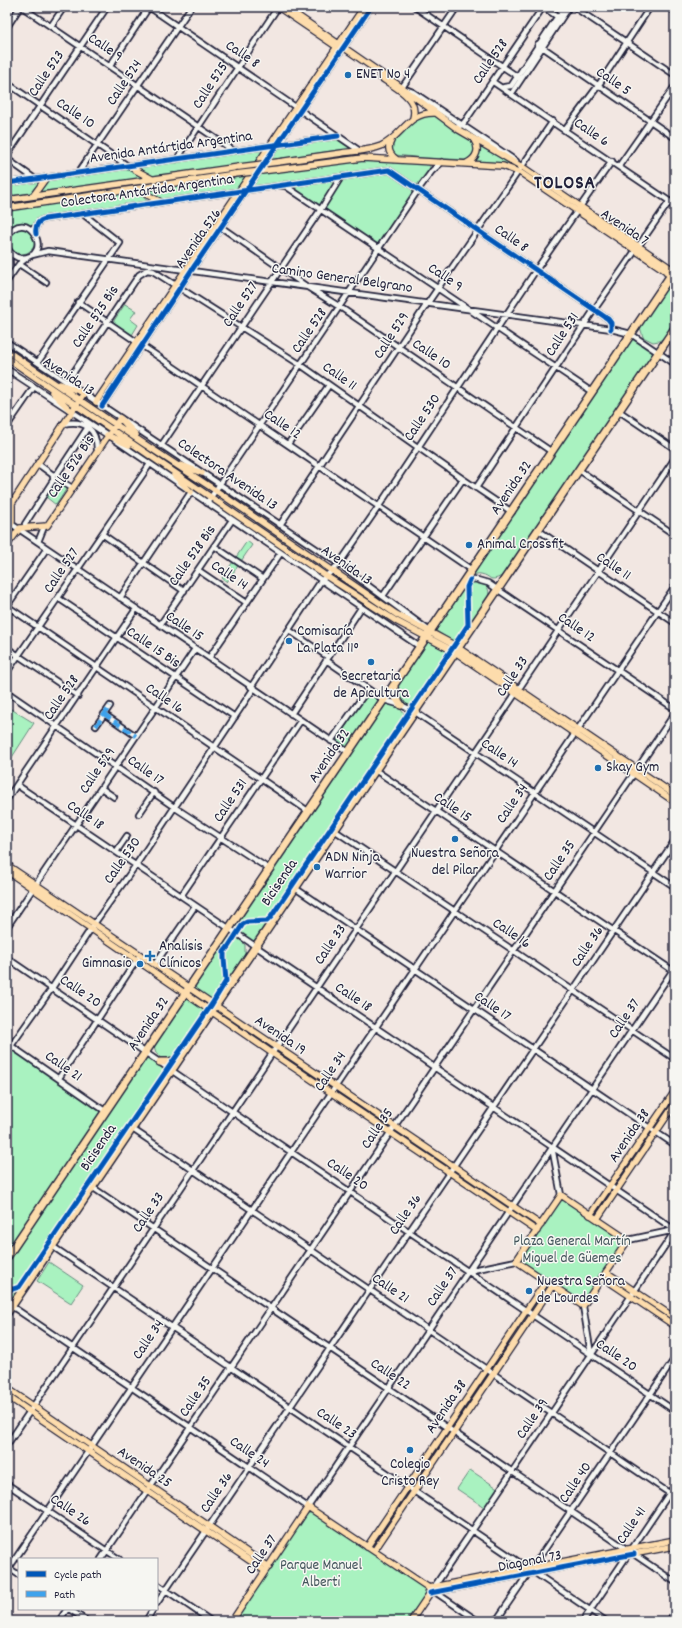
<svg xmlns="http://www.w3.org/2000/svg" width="682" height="1628" font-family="Dekko,sans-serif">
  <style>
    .green { fill: #a9f2c0; stroke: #668a7e }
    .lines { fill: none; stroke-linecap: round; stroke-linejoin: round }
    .minor-casing { stroke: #22223b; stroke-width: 8 }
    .major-casing { stroke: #22223b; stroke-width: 8 }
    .highway-casing { stroke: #22223b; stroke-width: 10 }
    .minor { stroke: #f6f6f2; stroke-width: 4.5 }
    .major { stroke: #fddcac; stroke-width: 5.5 }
    .highway { stroke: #fddcac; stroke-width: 7 }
    .major-bridge-casing { stroke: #22223b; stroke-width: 8; stroke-linecap: butt }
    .major-bridge { stroke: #fddcac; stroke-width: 5.5 }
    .quiet { stroke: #3ea2ec; stroke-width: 4; stroke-dasharray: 8 4; stroke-linecap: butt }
    .cycleway-casing { stroke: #f6f6f2; stroke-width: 8 }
    .cycleway { stroke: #0057b8; stroke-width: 5 }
    .poi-dot { fill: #1f6fb2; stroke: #f6f6f2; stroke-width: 1.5 }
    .labels { text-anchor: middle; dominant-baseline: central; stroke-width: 3; stroke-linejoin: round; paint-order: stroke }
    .street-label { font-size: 15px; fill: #22223b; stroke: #f6f6f2 }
    .poi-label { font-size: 15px; fill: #22223b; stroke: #f6f6f2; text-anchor: start }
    .park-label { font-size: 15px; fill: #44565c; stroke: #f6f6f2 }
    .district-label { font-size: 19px; font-weight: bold; letter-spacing: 1px; fill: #22223b; stroke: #f6f6f2 }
  </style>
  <rect width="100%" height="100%" fill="#f2e7e2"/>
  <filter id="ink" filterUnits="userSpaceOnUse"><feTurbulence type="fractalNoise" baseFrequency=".025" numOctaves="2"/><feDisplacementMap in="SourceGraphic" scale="8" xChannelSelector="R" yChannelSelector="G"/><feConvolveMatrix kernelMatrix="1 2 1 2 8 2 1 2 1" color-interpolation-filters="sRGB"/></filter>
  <g filter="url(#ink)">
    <path class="green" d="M433 115 473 142C475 150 476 155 469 160L425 158 395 155 391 149 393 142 416 118Z
      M338 137 353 148 269 160 279 146Z
      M478 145 515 167 502 163 474 161Z
      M266 148 257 162 151 176 135 167Z
      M358 160 427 163 430 166V169L418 186 389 167 251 187 260 174Z
      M129 168 143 178 38 192 49 179Z
      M389 172 415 191 379 245 324 209V207L343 178Z
      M248 176 239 188 156 201 142 191Z
      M334 180 335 182 321 204 318 205 291 188 290 186Z
      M35 181 38 184 30 193 7 196V184Z
      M137 192 149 202 44 216 38 220 34 228C24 222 17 222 8 229L7 210Z
      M9 241a13 13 0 1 1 26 0a13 13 0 1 1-26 0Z
      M670 280 675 291V321L664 338 659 341 653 342 643 337 640 327Z
      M125 304 136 311 130 319 138 325 132 335 113 322Z
      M632 337 654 351V352L502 576C488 583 492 576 481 574 478 573 474 575 471 575Z
      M56 481 67 488 56 505 46 497Z
      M247 541 252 545 227 582 222 578Z
      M474 581 484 583C488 588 490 591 488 597L457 644 435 630 466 582Z
      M426 641 451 653 418 702 407 706 398 701 396 688Z
      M368 692 381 699 348 748 336 741Z
      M385 702 399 707 404 714 403 722 255 943 233 927Z
      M11 709 34 723 7 765V715Z
      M234 937 240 939 245 945V956L214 1002 193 987 223 942 227 938Z
      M186 996 208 1010 176 1058 164 1060C156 1055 155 1052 154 1043Z
      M7 1047 100 1109V1112L7 1250Z
      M146 1055 168 1070 11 1301 7 1299V1260Z
      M561 1200H564L622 1239 623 1242 584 1301H580L521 1261V1258Z
      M49 1262 83 1285 71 1303 37 1281Z
      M470 1470 499 1489 487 1509 457 1489Z
      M309 1513H314L424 1588 425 1590 423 1591 426 1592V1596L408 1621H234L305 1516Z"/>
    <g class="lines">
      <defs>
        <path id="minor" d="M22 7 234 151
          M149 7 360 151
          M415 7 521 79
          M543 7 558 17
          M574 7 675 75
          M668 7 675 11
          M51 26 64 7
          M7 27 20 7
          M538 44 675 138
          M110 66 149 7
          M493 82 675 205
          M7 83 128 166
          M504 87 511 86 564 7
          M401 89 457 7
          M405 89 413 92 516 161
          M512 93 569 7
          M456 127 462 125 466 120 543 7
          M565 130 598 86 650 7
          M7 155 107 7
          M7 159 35 179
          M177 159 278 7
          M619 166 675 86
          M78 173 191 7
          M7 183 338 136
          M284 185 592 392
          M218 225 306 286 340 307 552 452
          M36 234C35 227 37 221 45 219L389 170 608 319 611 323V329
          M7 237C26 203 57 257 21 258 14 258 10 253 7 247
          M32 255 48 251 611 329 631 334 675 364
          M19 264 46 282
          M7 273 10 266 9 252
          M7 281 19 264 27 258
          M78 302 472 570
          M7 342 339 564 427 629
          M38 362 120 243 83 214
          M7 369 109 436
          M67 382 139 275 147 270 153 271 301 365 463 479 512 512
          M619 411 675 449
          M63 424C84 419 97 429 97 450
          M7 426 34 387
          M115 440 420 647
          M288 444 329 385
          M161 446 321 209 341 177
          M38 464 53 475
          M579 470 675 535
          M57 474 88 427
          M53 477a3 3 0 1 1 6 0a3 3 0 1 1-6 0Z
          M58 479 72 488
          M476 488 594 310 667 205 675 200
          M207 503 418 190 432 171 442 162
          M7 521 348 752
          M280 525 427 304 553 121
          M26 527 25 524 54 479
          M538 530 675 623
          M102 534 184 591
          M38 542 44 527
          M214 546 263 579
          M198 570 247 603
          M464 583 474 579 488 583 675 709
          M383 596 463 479
          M58 598 235 717
          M120 598 191 492
          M7 606 308 811
          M7 606 47 548
          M160 625 232 520
          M289 630 328 657
          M7 648 78 696
          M209 658 280 554
          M326 660 384 700 401 705 415 712 675 887
          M7 672 150 464
          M251 687 321 581 339 564 379 506 536 270 612 161
          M7 692 174 807 269 869
          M104 714 136 736
          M291 714 361 608
          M96 726 110 706
          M331 741 368 689
          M375 770 675 972
          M17 785 675 1230
          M101 788 114 797
          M7 799 136 609
          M139 814 154 792
          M334 830 675 1059
          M116 852 127 836
          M295 888 675 1145
          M181 896 301 720
          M7 927 195 649
          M7 958 291 1152 675 1411
          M155 964 195 906
          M7 1043 105 1111
          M11 1046 52 988 94 924 136 865 254 688
          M59 1078 138 958
          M131 1128 675 1497
          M552 1147 561 1195
          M92 1187 675 1582
          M628 1240 675 1230
          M52 1246 606 1621
          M468 1271 516 1261
          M7 1303 308 1507 675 967
          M583 1306 591 1354
          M7 1445 675 458
          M7 1484 119 1559
          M101 1559 675 713
          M7 1567 19 1575
          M7 1571 675 586
          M157 1584 211 1621
          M157 1603 675 840
          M69 1609 87 1621
          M59 1621 67 1609
          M146 1621 153 1609
          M478 1621 432 1590 675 1231
          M496 1621 675 1358
          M583 1621 675 1485
          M669 1621 675 1612"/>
        <path id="major" d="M278 7 340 49
          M285 7 404 89 459 130 524 168 669 267 675 269
          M380 77C394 87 419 97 413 118
          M391 141C387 148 389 154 396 159
          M278 162C299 159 321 156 342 153 355 151 369 151 381 146 403 136 407 112 435 113
          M467 163C477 158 480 149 474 140
          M128 166 152 179
          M278 169 363 158 503 166 521 173 666 271 675 285
          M136 189 161 202
          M33 196 46 178
          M7 200 239 167
          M7 208 235 174
          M7 233V234
          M7 351 143 443 215 490 396 614 454 645 675 795
          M7 358 326 576 396 621 455 652 675 802
          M52 392 72 412
          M96 402 364 7
          M102 406 191 271 371 7
          M107 435 129 445
          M181 465 202 473
          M174 475 191 492
          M7 532 12 522V503L84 393 60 384
          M7 545 20 528 47 526 120 418 136 435
          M7 865 541 1225
          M7 871 272 1053 537 1231
          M561 1195 628 1240 583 1306 516 1261Z
          M590 1215 675 1091
          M597 1219 675 1104
          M606 1272 675 1318
          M602 1277 675 1326
          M7 1388 269 1567
          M7 1396 265 1571
          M367 1547 546 1281
          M374 1551 553 1285
          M428 1588 675 1540
          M430 1593 675 1546
          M232 1621 308 1507 432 1590 411 1621"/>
        <path id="highway" d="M394 686 395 696 401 705
          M160 1062H169L179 1059
          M7 1257 675 269
          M7 1313 675 328"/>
      </defs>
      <use href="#minor" class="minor-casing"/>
      <use href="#major" class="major-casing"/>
      <use href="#highway" class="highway-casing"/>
      <use href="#minor" class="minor"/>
      <use href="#major" class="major"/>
      <use href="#highway" class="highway"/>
      <defs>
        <path id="major-bridge" d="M239 167 278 162
          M235 174 278 169"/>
      </defs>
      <use href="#major-bridge" class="major-bridge-casing"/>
      <use href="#major-bridge" class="major-bridge"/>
      <path class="quiet" d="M104 714 136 736
        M96 726 110 706"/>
      <defs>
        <path id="cycleway" d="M7 183 338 136
          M36 234C35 227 37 221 45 219L389 170 608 319 611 323V329
          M102 406 191 271 371 7
          M7 1288 13 1289 19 1287 212 1004 226 981 224 958V952L228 947 243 924 247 922 267 921 271 917 468 625 467 587 470 580
          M430 1593 634 1554"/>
      </defs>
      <use href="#cycleway" class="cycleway-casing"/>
      <use href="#cycleway" class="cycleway"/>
    </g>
  </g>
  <g class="poi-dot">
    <circle cx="348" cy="75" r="4"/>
    <circle cx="469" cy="545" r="4"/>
    <circle cx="289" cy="641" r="4"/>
    <circle cx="371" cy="662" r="4"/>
    <circle cx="598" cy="768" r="4"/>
    <circle cx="455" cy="839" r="4"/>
    <circle cx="317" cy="867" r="4"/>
    <path d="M148 950h4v4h4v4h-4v4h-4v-4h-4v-4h4z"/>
    <circle cx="140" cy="964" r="4"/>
    <circle cx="529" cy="1291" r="4"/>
    <circle cx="410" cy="1450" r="4"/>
  </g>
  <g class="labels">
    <g class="street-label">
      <text transform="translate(105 48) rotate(34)">Calle 9</text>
      <text transform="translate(242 55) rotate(34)">Calle 8</text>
      <text transform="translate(491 62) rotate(-56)">Calle 528</text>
      <text transform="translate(47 74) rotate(-56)">Calle 523</text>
      <text transform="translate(613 82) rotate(34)">Calle 5</text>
      <text transform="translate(125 83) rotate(-56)">Calle 524</text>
      <text transform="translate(211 86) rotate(-57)">Calle 525</text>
      <text transform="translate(75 114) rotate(34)">Calle 10</text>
      <text transform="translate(591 133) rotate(34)">Calle 6</text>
      <text transform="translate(171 148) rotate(-8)">Avenida Antártida Argentina</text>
      <text transform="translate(147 192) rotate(-8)">Colectora Antártida Argentina</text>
      <text transform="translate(624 228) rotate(34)">Avenida 7</text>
      <text transform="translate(199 239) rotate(-55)">Avenida 526</text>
      <text transform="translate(511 239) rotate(35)">Calle 8</text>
      <text transform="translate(445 278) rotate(34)">Calle 9</text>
      <text transform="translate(342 279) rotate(8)">Camino General Belgrano</text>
      <text transform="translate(241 305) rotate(-56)">Calle 527</text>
      <text transform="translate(96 317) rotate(-56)">Calle 525 Bis</text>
      <text transform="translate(310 331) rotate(-56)">Calle 528</text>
      <text transform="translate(563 335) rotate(-57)">Calle 531</text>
      <text transform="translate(392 336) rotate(-57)">Calle 529</text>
      <text transform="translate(431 355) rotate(34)">Calle 10</text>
      <text transform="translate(68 377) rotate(34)">Avenida 13</text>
      <text transform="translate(339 377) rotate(35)">Calle 11</text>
      <text transform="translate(423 418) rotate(-56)">Calle 530</text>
      <text transform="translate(282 425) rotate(34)">Calle 12</text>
      <text transform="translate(72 467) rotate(-56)">Calle 526 Bis</text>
      <text transform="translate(227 475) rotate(34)">Colectora Avenida 13</text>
      <text transform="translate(512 488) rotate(-56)">Avenida 32</text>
      <text transform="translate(193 556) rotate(-55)">Calle 528 Bis</text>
      <text transform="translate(346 566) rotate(35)">Avenida 13</text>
      <text transform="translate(613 567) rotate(34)">Calle 11</text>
      <text transform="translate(62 571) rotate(-56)">Calle 527</text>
      <text transform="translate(229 576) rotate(34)">Calle 14</text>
      <text transform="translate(184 627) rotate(34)">Calle 15</text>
      <text transform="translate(576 628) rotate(34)">Calle 12</text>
      <text transform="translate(153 648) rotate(34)">Calle 15 Bis</text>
      <text transform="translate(513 677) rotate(-56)">Calle 33</text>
      <text transform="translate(62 698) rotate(-56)">Calle 528</text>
      <text transform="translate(164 699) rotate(34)">Calle 16</text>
      <text transform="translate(499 754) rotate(34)">Calle 14</text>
      <text transform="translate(330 756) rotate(-56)">Avenida 32</text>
      <text transform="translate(98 771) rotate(-56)">Calle 529</text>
      <text transform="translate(145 771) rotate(35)">Calle 17</text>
      <text transform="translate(231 801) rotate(-56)">Calle 531</text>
      <text transform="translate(513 804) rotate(-56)">Calle 34</text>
      <text transform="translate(452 808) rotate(34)">Calle 15</text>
      <text transform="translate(85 816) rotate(34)">Calle 18</text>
      <text transform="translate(123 861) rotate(-55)">Calle 530</text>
      <text transform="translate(560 861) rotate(-56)">Calle 35</text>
      <text transform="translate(280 883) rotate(-56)">Bicisenda</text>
      <text transform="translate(511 934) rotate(34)">Calle 16</text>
      <text transform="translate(331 945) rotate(-56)">Calle 33</text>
      <text transform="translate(588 947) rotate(-56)">Calle 36</text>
      <text transform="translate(80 992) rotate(34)">Calle 20</text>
      <text transform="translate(353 998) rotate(34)">Calle 18</text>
      <text transform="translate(492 1007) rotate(34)">Calle 17</text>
      <text transform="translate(625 1019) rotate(-56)">Calle 37</text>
      <text transform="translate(149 1024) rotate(-56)">Avenida 32</text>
      <text transform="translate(280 1036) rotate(34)">Avenida 19</text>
      <text transform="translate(63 1067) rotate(35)">Calle 21</text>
      <text transform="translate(331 1072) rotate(-56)">Calle 34</text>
      <text transform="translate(378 1129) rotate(-56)">Calle 35</text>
      <text transform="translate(630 1136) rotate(-56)">Avenida 38</text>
      <text transform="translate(99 1148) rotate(-56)">Bicisenda</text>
      <text transform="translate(347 1175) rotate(34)">Calle 20</text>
      <text transform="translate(149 1213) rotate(-56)">Calle 33</text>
      <text transform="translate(406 1215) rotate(-56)">Calle 36</text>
      <text transform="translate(443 1287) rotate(-56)">Calle 37</text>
      <text transform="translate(390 1289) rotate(34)">Calle 21</text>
      <text transform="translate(149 1340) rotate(-56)">Calle 34</text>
      <text transform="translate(616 1356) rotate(34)">Calle 20</text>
      <text transform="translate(390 1375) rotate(34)">Calle 22</text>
      <text transform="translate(196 1397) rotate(-56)">Calle 35</text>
      <text transform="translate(447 1407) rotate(-56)">Avenida 38</text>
      <text transform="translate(533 1419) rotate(-56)">Calle 39</text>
      <text transform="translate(336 1424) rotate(34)">Calle 23</text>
      <text transform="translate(249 1453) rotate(34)">Calle 24</text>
      <text transform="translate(144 1468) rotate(34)">Avenida 25</text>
      <text transform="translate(576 1483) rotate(-56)">Calle 40</text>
      <text transform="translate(217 1493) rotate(-56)">Calle 36</text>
      <text transform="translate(70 1511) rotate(34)">Calle 26</text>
      <text transform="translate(632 1526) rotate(-56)">Calle 41</text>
      <text transform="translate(262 1555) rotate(-56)">Calle 37</text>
      <text transform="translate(530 1562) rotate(-11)">Diagonal 73</text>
    </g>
    <g class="poi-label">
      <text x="356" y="75">ENET No 4</text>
      <text x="477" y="545">Animal Crossfit</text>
      <text x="297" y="632">Comisaría<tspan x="297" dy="17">La Plata 11°</tspan></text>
      <text x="371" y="677" text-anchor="middle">Secretaria<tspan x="371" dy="17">de Apicultura</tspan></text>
      <text x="606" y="768">Skay Gym</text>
      <text x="455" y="854" text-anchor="middle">Nuestra Señora<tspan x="455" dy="17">del Pilar</tspan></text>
      <text x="325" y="858">ADN Ninja<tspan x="325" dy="17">Warrior</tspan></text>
      <text x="159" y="947">Analisis<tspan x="159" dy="17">Clínicos</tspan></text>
      <text x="132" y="964" text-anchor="end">Gimnasio</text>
      <text x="537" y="1282">Nuestra Señora<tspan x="537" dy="17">de Lourdes</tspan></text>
      <text x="410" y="1465" text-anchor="middle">Colegio<tspan x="410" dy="17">Cristo Rey</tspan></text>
    </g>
    <g class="park-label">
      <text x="572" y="1242">Plaza General Martín<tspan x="572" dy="17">Miguel de Güemes</tspan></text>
      <text x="321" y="1566">Parque Manuel<tspan x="321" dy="17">Alberti</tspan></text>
    </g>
    <g class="district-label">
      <text x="565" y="184">TOLOSA</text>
    </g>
  </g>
  <rect width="682" height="1628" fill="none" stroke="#f6f6f2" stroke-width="24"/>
  <rect x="12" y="12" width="658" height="1604" fill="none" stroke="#22223b" stroke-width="1.5" filter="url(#ink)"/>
  <rect x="18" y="1558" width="140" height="52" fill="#f6f6f2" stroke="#a1a1a9"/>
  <rect x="26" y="1571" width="20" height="6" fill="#0057b8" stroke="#a1a1a9"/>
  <text x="54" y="1578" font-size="12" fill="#22223b">Cycle path</text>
  <rect x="26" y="1591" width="20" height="6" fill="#3ea2ec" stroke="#a1a1a9"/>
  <text x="54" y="1598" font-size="12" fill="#22223b">Path</text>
</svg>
